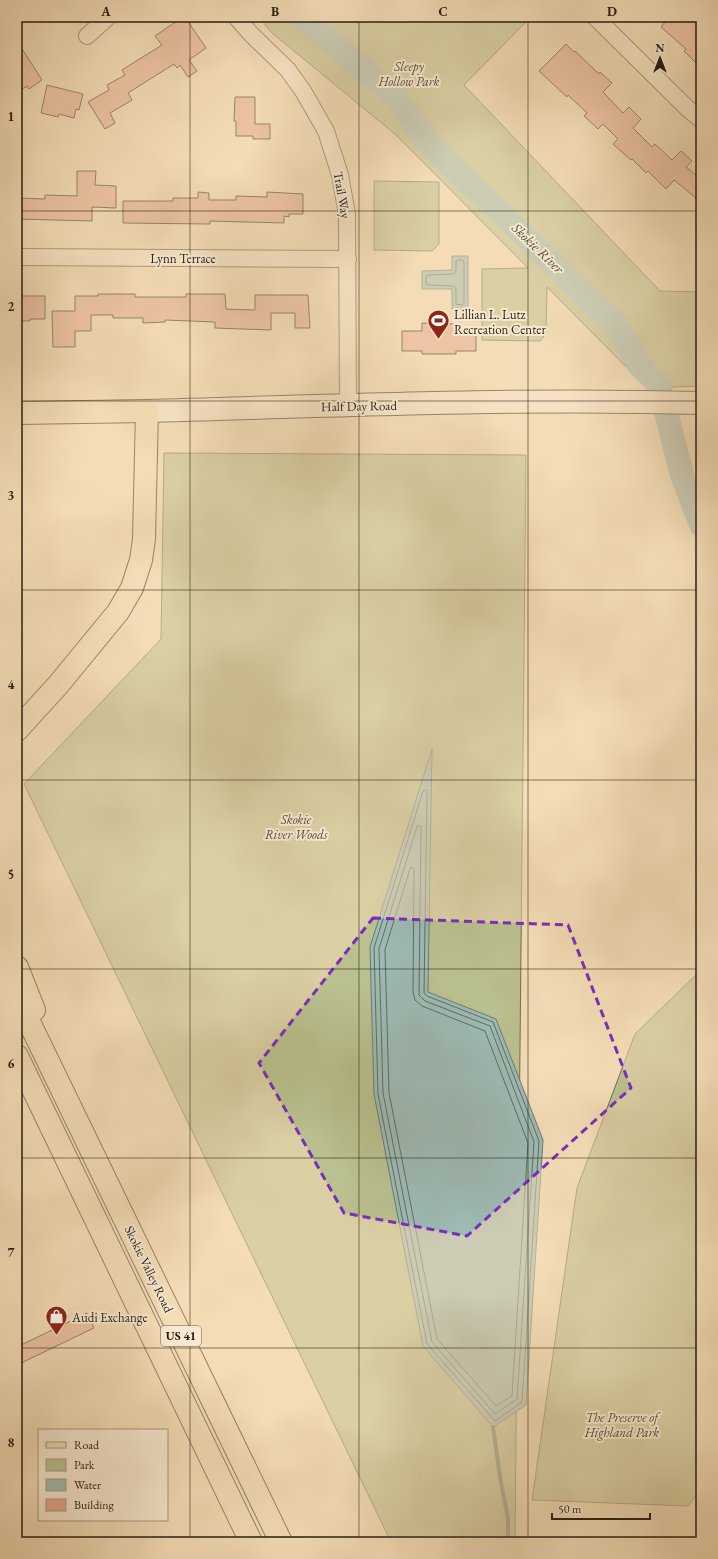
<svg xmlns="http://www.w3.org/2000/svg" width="718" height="1559" font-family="'EB Garamond',serif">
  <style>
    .green { fill: #bac18f; stroke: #706e51 }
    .water { fill: #9dbbb5; stroke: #6d7b74 }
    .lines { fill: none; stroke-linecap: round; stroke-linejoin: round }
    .shore { stroke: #616c64; stroke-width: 1 }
    .stream { stroke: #6d7b74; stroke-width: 4 }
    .river { stroke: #9dbbb5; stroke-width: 24 }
    .building { fill: #e6a88f; stroke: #251c13 }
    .street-casing { stroke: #594c3c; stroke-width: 18 }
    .secondary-casing { stroke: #251c13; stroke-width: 24 }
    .primary-casing { stroke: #251c13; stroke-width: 24 }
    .highway-casing { stroke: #251c13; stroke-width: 24 }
    .street { stroke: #f8e9d0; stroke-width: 16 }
    .secondary { stroke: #f8e9d0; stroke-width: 22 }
    .primary { stroke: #f4ddb7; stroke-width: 22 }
    .highway { stroke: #f4ddb7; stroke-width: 22 }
    .marked { fill: none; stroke: #7b2cbf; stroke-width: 3; stroke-dasharray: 8 5; stroke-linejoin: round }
    .grid { fill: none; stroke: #251c13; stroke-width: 1; stroke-opacity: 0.55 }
    .labels { text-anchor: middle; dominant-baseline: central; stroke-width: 4; stroke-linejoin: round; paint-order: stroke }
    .shield { fill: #f8e9d0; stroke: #645a4c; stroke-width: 1 }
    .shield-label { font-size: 12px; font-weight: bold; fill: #251c13 }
    .park-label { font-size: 13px; font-style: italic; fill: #524e38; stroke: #f8e9d0 }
    .street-label { font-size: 13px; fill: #251c13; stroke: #f8e9d0 }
    .poi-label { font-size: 13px; fill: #251c13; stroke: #f8e9d0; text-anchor: start }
    .water-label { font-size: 14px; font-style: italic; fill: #494c44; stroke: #f8e9d0 }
    .neatline { fill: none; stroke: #251c13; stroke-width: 1.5 }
    .grid-label { font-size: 13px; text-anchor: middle; font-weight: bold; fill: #251c13 }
  </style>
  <rect width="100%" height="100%" fill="#f4ddb7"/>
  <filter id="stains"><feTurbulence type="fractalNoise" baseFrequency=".005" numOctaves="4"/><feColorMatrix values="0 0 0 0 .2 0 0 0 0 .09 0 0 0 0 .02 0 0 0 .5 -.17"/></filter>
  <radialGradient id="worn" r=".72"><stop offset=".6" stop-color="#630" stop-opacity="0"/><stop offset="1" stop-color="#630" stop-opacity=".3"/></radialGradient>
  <path class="green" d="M259 17H531L464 85 660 291 701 292V386L647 388 547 287 546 334 540 341 482 340V269L528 268 396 135 271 32Z
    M374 181 439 182V244L432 251 374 250Z
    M164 453 526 455 515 1542H391L24 784 161 639Z
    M701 970V1489L688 1506 532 1500 577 1188 635 1034Z"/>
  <path class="water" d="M452 256H468V310L452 309V289H422V271L452 270Z
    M432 749 428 992 496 1019 543 1140 526 1405 493 1427 423 1346 374 1094 370 947Z"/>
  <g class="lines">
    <path class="shore" d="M458 260H462L464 262V303L462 305 456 304V289L454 286 428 285 426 284V277L427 275 454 274 456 270V261Z
      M426 790 427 791 424 993 427 996 493 1022 539 1141 522 1402 495 1421 427 1344 378 1094 374 948 423 791Z
      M418 825 421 827 419 995 425 1001 490 1026 534 1142 517 1399 495 1414 432 1342 383 1093 379 949Z
      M411 867 414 869 413 992 415 1000 422 1006 485 1031 528 1143 512 1396 496 1406 437 1339 389 1093 385 950Z"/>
    <path class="stream" d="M493 1427 500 1477 508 1518V1542"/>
    <path class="river" d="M302 17 397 98 430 146 560 270 599 310 615 322 639 365 659 385 682 475 701 525"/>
  </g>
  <path class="building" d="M183 17H185L206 48 189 60 197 71 188 77 180 65 177 68 174 64 128 93 132 100 110 113 115 123 105 129 88 102 109 90 107 85 125 75 122 70 162 45 155 36Z
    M669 17H701V68L684 51 686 49 661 27Z
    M17 41 42 80 29 89 27 86 17 92Z
    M566 44 574 52 575 51 599 74 600 72 612 83 603 92 623 113 629 107 641 119 633 128 652 147 655 144 672 160 681 151 692 161 686 167 701 179V202L674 180 666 189 648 171 646 173 632 159 631 160 613 144 618 139 603 124 598 129 584 116 587 113 568 95 567 97 539 71Z
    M47 85 83 94 79 110 76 109 74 118 59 114 58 117 41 113Z
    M235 97H255V124H270V139H253V136H236V121H234Z
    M77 171H96L95 185 116 186V208L92 207V221L17 219V198L45 199V195L77 196Z
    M198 192 209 193V200H236V196L267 197V192L303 194V214H289V217L284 216V223L210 221V224L123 223V201H173V198H198Z
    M98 294H135V297H186V294H225L226 309 255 310V295H308L310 328H295V313H271V330L215 328V322L165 320V322L143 323V318H113V315H91V331H75V347H53L52 311H75V296H98Z
    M17 296H45V319H30V321H17Z
    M422 323 455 324V332H476V351H456V354H422V351H402V331H422Z
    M87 1313 94 1328 17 1365V1347Z"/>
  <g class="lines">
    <defs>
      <path id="street" d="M236 17 251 34 288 70 303 91 326 131 340 175 347 214 348 406
        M595 17 687 108 701 120
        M87 36 108 17
        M17 257 348 259"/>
      <path id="secondary" d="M147 411C331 406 516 398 701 403"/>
      <path id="primary" d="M17 413 147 411"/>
      <path id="highway" d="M17 730 58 685 118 612 132 588 141 560 144 539 147 411
        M17 967 34 1010
        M17 997 281 1542
        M17 1056 251 1542"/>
    </defs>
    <use href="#street" class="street-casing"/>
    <use href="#secondary" class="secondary-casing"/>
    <use href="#primary" class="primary-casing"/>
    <use href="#highway" class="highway-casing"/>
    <use href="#street" class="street"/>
    <use href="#secondary" class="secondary"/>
    <use href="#primary" class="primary"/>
    <use href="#highway" class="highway"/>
  </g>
  <path d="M0 0H718V1559H0ZM373 918 568 925 631 1088 467 1236 344 1213 259 1063Z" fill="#f4ddb7" fill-opacity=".55" fill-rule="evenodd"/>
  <path class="marked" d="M373 918 568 925 631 1088 467 1236 344 1213 259 1063Z"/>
  <path class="grid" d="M190 17V1542M359 17V1542M528 17V1542M17 211H701M17 401H701M17 590H701M17 780H701M17 969H701M17 1158H701M17 1348H701"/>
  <defs>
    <symbol id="stadium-pin" viewBox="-11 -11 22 30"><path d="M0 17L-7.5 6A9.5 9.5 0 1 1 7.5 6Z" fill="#8f2418" stroke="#f8e9d0"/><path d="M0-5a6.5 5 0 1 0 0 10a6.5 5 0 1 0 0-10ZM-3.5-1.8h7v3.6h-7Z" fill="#fff"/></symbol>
    <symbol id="shop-pin" viewBox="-11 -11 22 30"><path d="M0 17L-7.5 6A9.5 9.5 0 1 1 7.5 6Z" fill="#8f2418" stroke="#f8e9d0"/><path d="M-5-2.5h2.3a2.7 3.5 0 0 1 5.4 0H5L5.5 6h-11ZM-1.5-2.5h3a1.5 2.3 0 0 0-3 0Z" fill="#fff"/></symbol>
  </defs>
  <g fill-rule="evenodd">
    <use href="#stadium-pin" x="426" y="308" width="25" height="34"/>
    <use href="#shop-pin" x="44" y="1304" width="25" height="34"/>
  </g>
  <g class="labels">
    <rect class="shield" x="161" y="1326" width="40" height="20" rx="3"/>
    <g class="shield-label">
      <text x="181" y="1336">US 41</text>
    </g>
    <g class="park-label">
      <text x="409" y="66">Sleepy<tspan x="409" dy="15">Hollow Park</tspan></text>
      <text x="296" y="819">Skokie<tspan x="296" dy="15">River Woods</tspan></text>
      <text x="622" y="1417">The Preserve of<tspan x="622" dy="15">Highland Park</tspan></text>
    </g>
    <g class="street-label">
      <text transform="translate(342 195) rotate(80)">Trail Way</text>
      <text x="183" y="258">Lynn Terrace</text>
      <text transform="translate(359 406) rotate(-1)">Half Day Road</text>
      <text transform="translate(149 1269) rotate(64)">Skokie Valley Road</text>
    </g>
    <g class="poi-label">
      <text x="454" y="314">Lillian L. Lutz<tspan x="454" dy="15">Recreation Center</tspan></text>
      <text x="72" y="1317">Audi Exchange</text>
    </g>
    <g class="water-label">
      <text transform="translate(538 248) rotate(44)">Skokie River</text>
    </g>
  </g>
  <rect width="718" height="1559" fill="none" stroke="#f4ddb7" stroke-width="44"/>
  <rect x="38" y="1429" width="130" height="92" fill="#f8e9d0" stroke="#a49784"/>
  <rect x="46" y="1442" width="20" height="6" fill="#f4ddb7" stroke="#a49784"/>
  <text x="74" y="1449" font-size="12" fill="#251c13">Road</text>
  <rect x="46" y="1459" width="20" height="12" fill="#bac18f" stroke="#a49784"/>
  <text x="74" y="1469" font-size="12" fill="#251c13">Park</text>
  <rect x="46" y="1479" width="20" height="12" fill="#9dbbb5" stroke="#a49784"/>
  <text x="74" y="1489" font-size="12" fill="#251c13">Water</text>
  <rect x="46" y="1499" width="20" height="12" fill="#e6a88f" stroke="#a49784"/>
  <text x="74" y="1509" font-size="12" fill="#251c13">Building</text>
  <g transform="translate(660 58)" stroke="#f8e9d0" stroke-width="3" paint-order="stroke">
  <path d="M0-3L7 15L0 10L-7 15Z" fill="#251c13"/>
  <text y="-6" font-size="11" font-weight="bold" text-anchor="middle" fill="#251c13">N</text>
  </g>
  <path d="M552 1513v6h98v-6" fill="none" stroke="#251c13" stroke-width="2"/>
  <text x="558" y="1513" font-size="12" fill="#251c13" stroke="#f8e9d0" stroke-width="3" paint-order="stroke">50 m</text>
  <rect x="22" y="22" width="674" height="1515" class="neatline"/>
  <g class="grid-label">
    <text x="106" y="16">A</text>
    <text x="275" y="16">B</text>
    <text x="443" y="16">C</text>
    <text x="612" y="16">D</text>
    <text x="11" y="121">1</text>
    <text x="11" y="311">2</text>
    <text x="11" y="500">3</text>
    <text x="11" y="689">4</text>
    <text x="11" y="879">5</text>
    <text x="11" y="1068">6</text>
    <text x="11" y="1257">7</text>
    <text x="11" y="1447">8</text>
  </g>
  <rect width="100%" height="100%" filter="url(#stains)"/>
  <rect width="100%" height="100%" fill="url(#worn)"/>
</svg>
